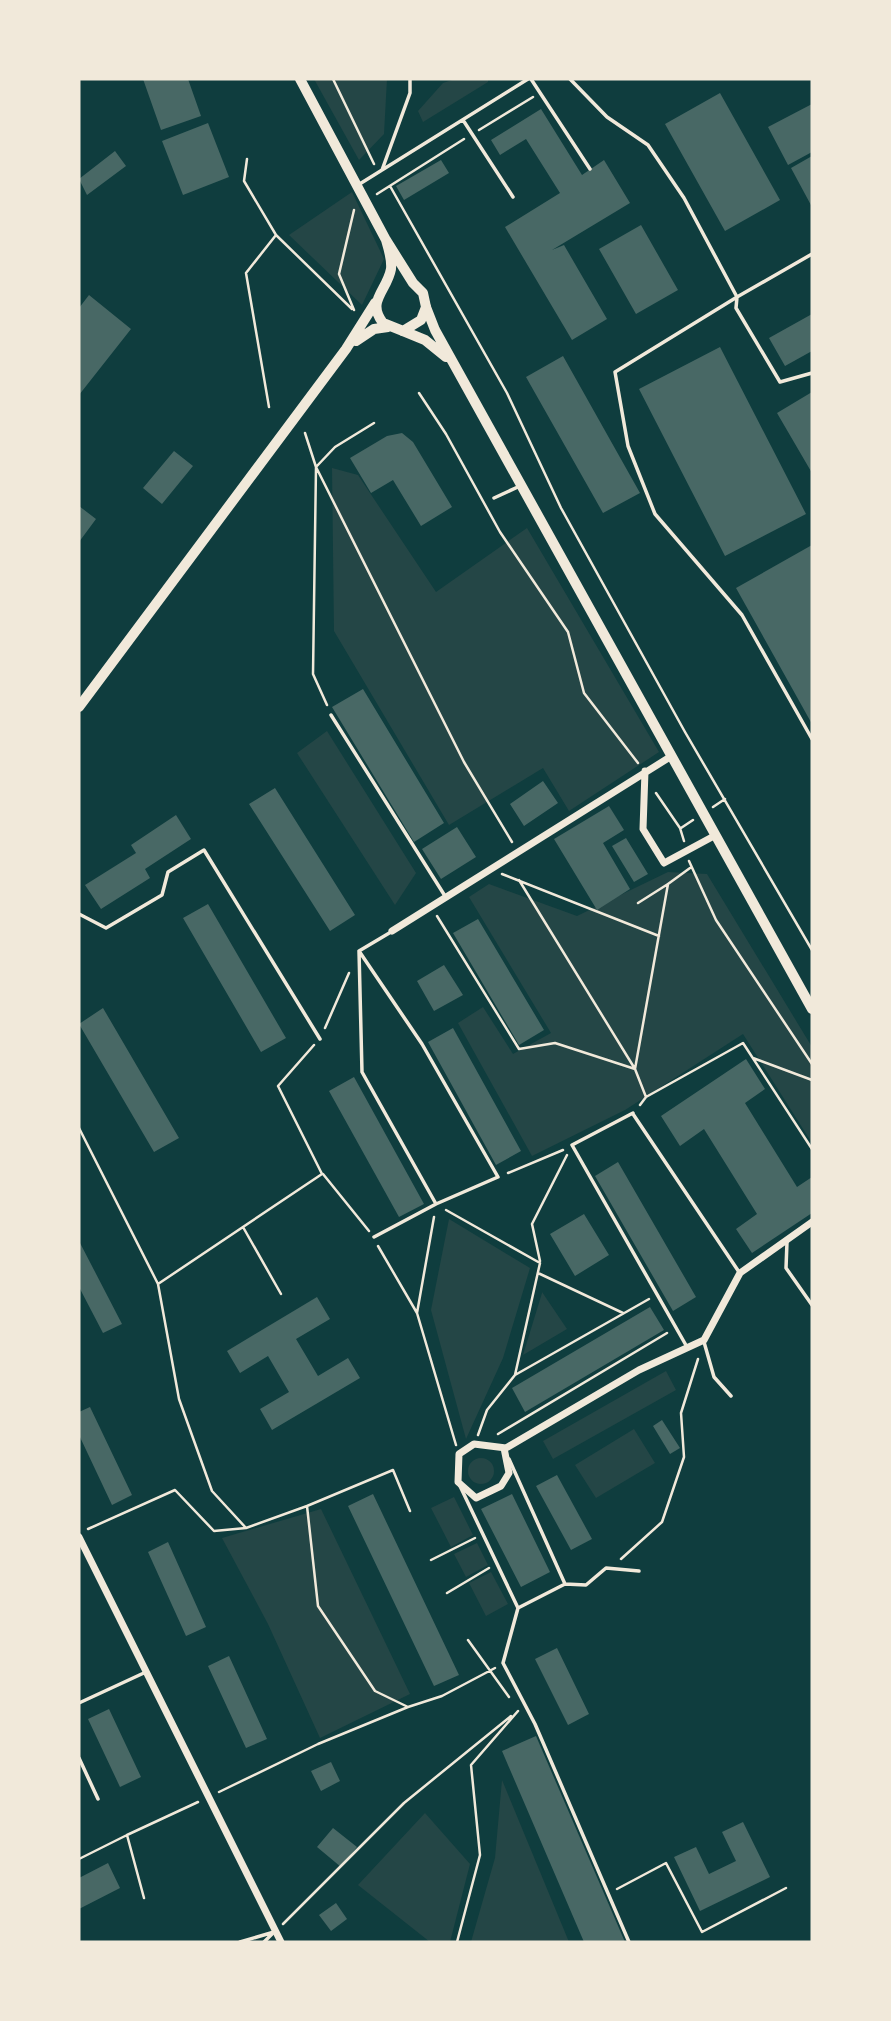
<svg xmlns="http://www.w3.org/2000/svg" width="891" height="2021" font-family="'Source Sans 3',sans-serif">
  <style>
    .green { fill: #244646 }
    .building { fill: #486865 }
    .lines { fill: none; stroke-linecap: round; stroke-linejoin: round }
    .path { stroke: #f1e9da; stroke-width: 2.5 }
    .service { stroke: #f1e9da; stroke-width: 3.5 }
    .minor { stroke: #f1e9da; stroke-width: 7 }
    .secondary { stroke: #f1e9da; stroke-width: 10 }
    .primary { stroke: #f1e9da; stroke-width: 10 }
  </style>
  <rect width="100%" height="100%" fill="#0f3d3e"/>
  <path class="green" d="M314 79H387L384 134 359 160Z
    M455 79H488V82L423 122 418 111 443 83Z
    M352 192 384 259 362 305 289 235Z
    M332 468 358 475 436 592 527 528 659 752 569 811 543 768 449 825 334 631Z
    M327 731 416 873 395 905 297 753Z
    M668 872 707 874 812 1047V1143L743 1034 625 1110 532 1156 458 1023 483 1007 513 1054 551 1033 469 897 489 884 577 916Z
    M449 1219 530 1268 503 1358 466 1439 431 1310Z
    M542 1292 567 1329 523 1355 542 1293Z
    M666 1371 676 1390 553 1459 543 1441Z
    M634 1429 655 1463 596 1498 575 1465Z
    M468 1471a13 13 0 1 1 26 0a13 13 0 1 1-26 0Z
    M454 1497 473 1535 451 1547 431 1508Z
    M321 1509 410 1694 320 1738 268 1624 222 1538Z
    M477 1543 488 1565 466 1577 454 1554Z
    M491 1572 508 1604 486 1616 469 1583Z
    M502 1780 569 1942H471L495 1858Z
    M425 1813 470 1864 450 1942H430L358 1885Z"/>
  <path class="building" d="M143 79H188L201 116 161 130Z
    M720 93 780 200 725 231 665 124Z
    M812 104V152L788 165 768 127Z
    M541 109 582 175 604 160 630 203 552 250 564 245 607 319 572 340 505 227 560 193 526 139 500 155 491 140Z
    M208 123 229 177 183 195 162 141Z
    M115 151 126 166 87 195 79 179Z
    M812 156V207L791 168Z
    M441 160 449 173 404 200 396 186Z
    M641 225 678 290 636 314 599 249Z
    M89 295 131 329 79 395V308Z
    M812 314V351L785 366 769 338Z
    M720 347 806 514 725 556 639 389Z
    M563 356 640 493 603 513 526 377Z
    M812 392V473L777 413Z
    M402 433 413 442 452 507 421 526 393 480 371 493 350 458 387 436Z
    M174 451 193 466 162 504 143 488Z
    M79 506 96 519 79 542Z
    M812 545V724L736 588Z
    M363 689 444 823 414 842 332 707Z
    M543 781 558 803 524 826 510 804Z
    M275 788 355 915 330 931 249 804Z
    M609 806 624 830 603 843 630 889 597 910 554 839Z
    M176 815 191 839 145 869 150 878 101 909 85 885 136 853 131 845Z
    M457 827 476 857 441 879 422 849Z
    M626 838 648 874 634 882 612 846Z
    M208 904 286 1038 261 1052 183 918Z
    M478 919 544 1030 519 1045 453 933Z
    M444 965 463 995 434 1011 417 981Z
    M103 1008 179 1138 154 1152 79 1024Z
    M453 1028 521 1151 496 1165 428 1042Z
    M746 1059 765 1089 745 1103 797 1187 812 1177V1213L752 1253 736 1229 757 1214 704 1129 680 1146 661 1116Z
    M354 1077 424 1204 399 1217 329 1091Z
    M618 1162 696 1297 673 1311 595 1176Z
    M584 1214 609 1255 575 1276 550 1234Z
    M79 1241 122 1324 103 1333 79 1287Z
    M317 1297 330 1319 296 1339 318 1376 348 1358 360 1378 272 1430 260 1409 289 1392 268 1356 240 1373 227 1351Z
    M650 1307 664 1330 525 1412 512 1388Z
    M90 1407 132 1495 112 1505 79 1435V1412Z
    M662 1420 680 1448 670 1454 653 1426Z
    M557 1475 592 1539 571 1550 536 1486Z
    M373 1494 459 1675 434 1686 348 1506Z
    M512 1494 550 1572 521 1587 481 1509Z
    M168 1542 206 1627 186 1636 148 1552Z
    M557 1648 589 1714 568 1725 535 1659Z
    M229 1656 267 1739 246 1748 208 1666Z
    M109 1709 141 1777 120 1787 88 1719Z
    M536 1736 625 1942H584L502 1751Z
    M331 1762 340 1781 321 1791 311 1771Z
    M743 1822 770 1877 700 1911 674 1857 696 1847 709 1874 736 1861 722 1832Z
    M333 1828 357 1847 341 1867 317 1847Z
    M108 1863 120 1888 79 1909V1878Z
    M336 1903 347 1919 331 1931 319 1915Z"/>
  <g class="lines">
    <path class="path" d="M333 79 374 164
      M479 130 533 97
      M247 159 244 181 276 235 352 309
      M390 186 507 393 561 508 685 732 812 950
      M377 194 464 139
      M354 210 339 274 354 310
      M419 393 446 434 500 532 568 632 584 693 638 763
      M269 407 246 273 276 235
      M374 423 335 447 316 467 464 762 512 842
      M305 433 316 467 313 674 327 705
      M656 793 680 828 684 841
      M713 807 725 799
      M681 828 693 820
      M689 861 716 920 812 1064
      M502 874 659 936
      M519 880 635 1069
      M638 903 668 884
      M437 916 519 1049 555 1043 635 1069
      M325 1028 349 973
      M753 1058 812 1080
      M646 1097 743 1043 812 1149
      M640 1105 646 1097 635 1069 668 884 690 868
      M79 1128 158 1284 179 1399 212 1491 246 1528
      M508 1173 563 1150
      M323 1174 369 1231
      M446 1210 540 1263 515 1375 487 1410 478 1435
      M434 1217 417 1313 456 1445
      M243 1227 281 1294
      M378 1246 417 1313
      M540 1261 532 1224 567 1155
      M538 1273 623 1313
      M158 1284 322 1174 278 1086 314 1045
      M515 1375 649 1299
      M498 1434 667 1333
      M410 1511 393 1470 307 1506 318 1606 375 1691 408 1707 442 1696 495 1668
      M88 1529 175 1490 214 1531 246 1528 307 1506
      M621 1559 662 1522 684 1457 681 1413 698 1359
      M431 1560 475 1538
      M447 1593 489 1568
      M468 1640 509 1697
      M219 1792 318 1744 408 1707
      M79 1859 127 1835
      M617 1889 666 1863 702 1932 786 1888
      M144 1898 127 1835 198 1802
      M283 1924 404 1803 511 1716
      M457 1942 480 1855 471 1765 518 1711"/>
    <path class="service" d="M531 79 590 169
      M570 79 607 117 648 145 684 198 737 297 615 372 628 446 655 514 742 615 812 739
      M463 120 513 197
      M382 170 410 93V79
      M358 185 528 79
      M812 254 737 297 736 308 780 382 812 373
      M494 498 520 486
      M331 715 445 896
      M79 914 106 928 162 895 168 872 204 850 320 1039
      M391 932 359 951 362 1072 436 1204
      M359 951 422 1044 498 1177 436 1204 374 1237
      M633 1113 572 1145 687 1347
      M633 1114 739 1272
      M787 1242 786 1268 812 1305
      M704 1342 714 1377 731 1396
      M509 1459 565 1584 518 1608
      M460 1486 518 1608 503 1663 535 1724 629 1942
      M565 1584 586 1585 606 1568 639 1571
      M79 1703 146 1672
      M79 1758 98 1799
      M240 1942 274 1932
      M264 1942 274 1932"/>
    <path class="minor" d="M645 771 643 829 664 863 714 836
      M392 931 670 757
      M504 1448 509 1473 501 1486 476 1498 458 1482 459 1454 474 1444 506 1448 639 1370 704 1340 740 1273 812 1222
      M79 1537 281 1942"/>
    <path class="secondary" d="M426 307 435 330 812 1009
      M403 331 425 340 446 357"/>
    <path class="primary" d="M300 79 386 240 413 283 423 293 426 307 421 320 403 331 383 323C366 301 387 291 391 269 392 259 389 250 386 240
      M356 341 374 329 388 327
      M79 707 346 349 375 303"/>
  </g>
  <rect width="891" height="2021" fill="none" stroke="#f1e9da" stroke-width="161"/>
</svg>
